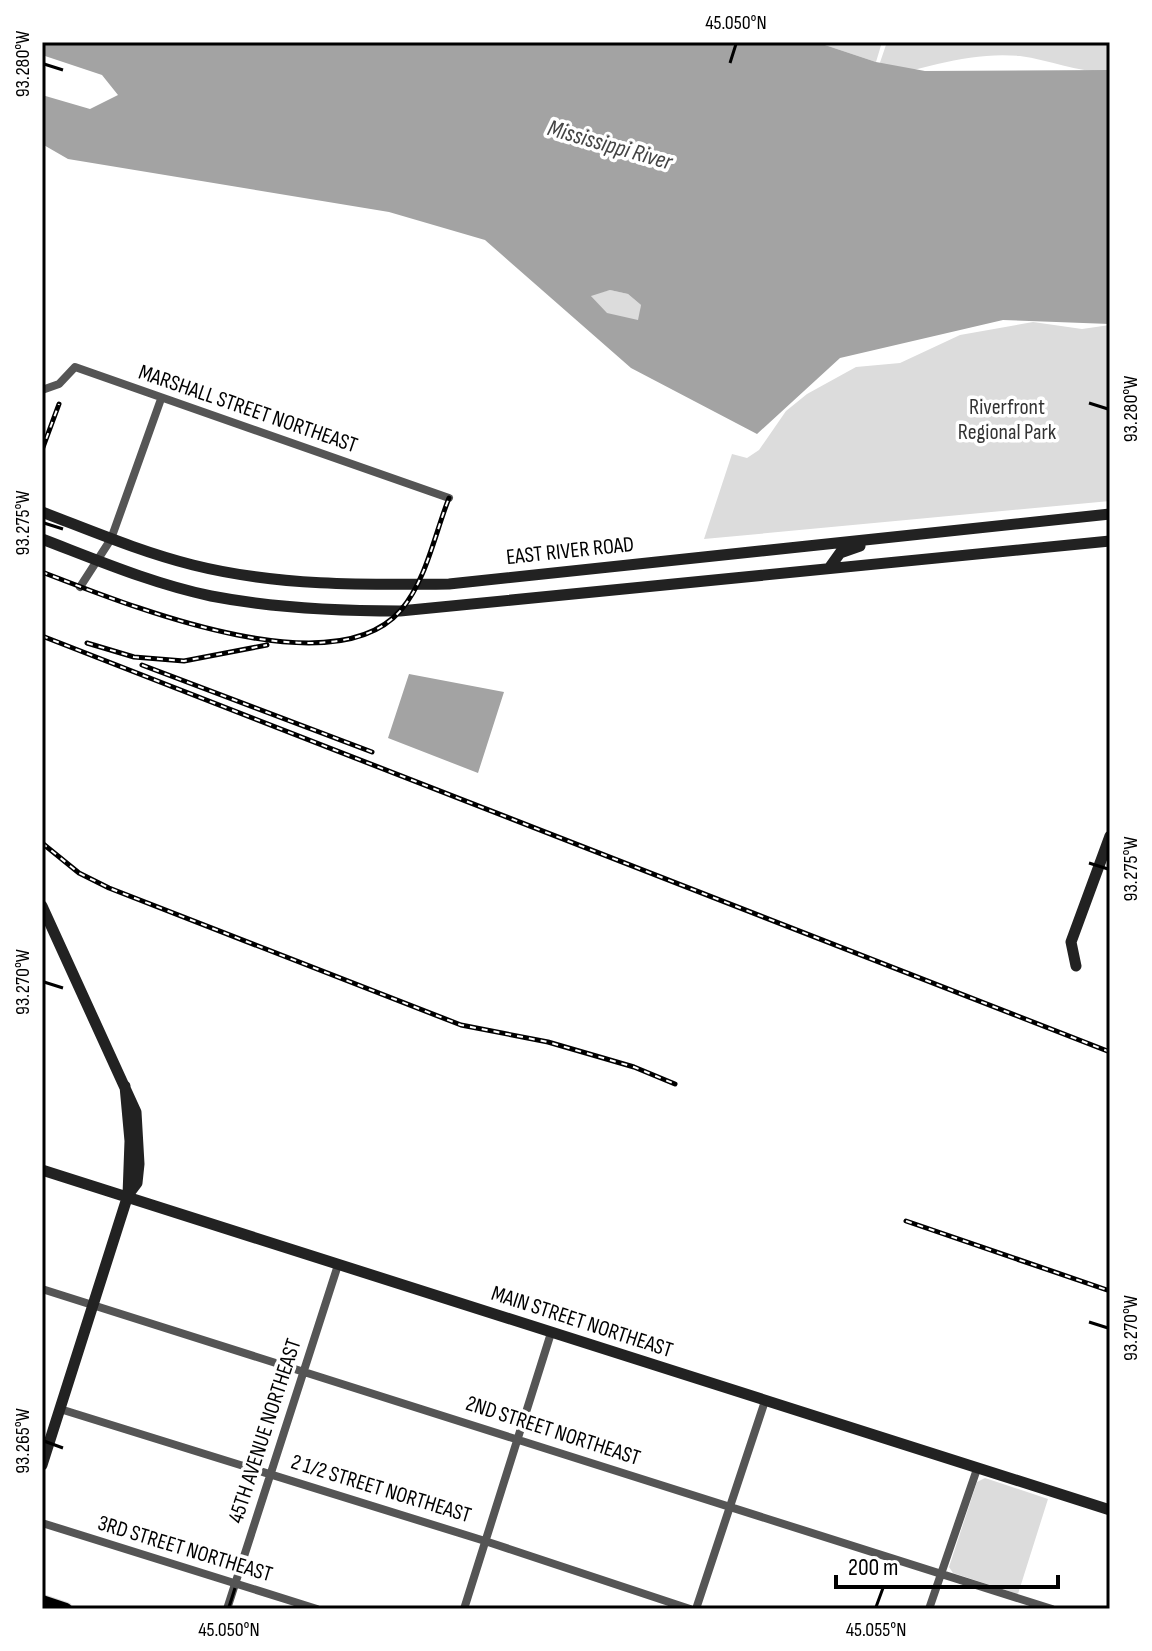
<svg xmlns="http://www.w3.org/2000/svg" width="1152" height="1651" font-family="'Sofia Sans Condensed',sans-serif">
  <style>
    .green { fill: #dcdcdc }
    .water { fill: #a3a3a3; fill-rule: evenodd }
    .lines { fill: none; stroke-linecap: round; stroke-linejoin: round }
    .primary-casing { stroke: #dbdbdb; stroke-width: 14 }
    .street { stroke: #555; stroke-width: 8 }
    .secondary { stroke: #222; stroke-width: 11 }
    .primary { stroke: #000; stroke-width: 12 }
    .rail-casing { stroke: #000; stroke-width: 5 }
    .rail { stroke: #fff; stroke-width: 2; stroke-dasharray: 6; stroke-linecap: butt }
    .ticks { fill: none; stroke: #000; stroke-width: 3 }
    .labels { text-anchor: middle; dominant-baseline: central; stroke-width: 7; stroke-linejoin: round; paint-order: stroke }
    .park-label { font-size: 22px; fill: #333; stroke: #fff }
    .street-label { font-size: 22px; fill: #000; stroke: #fff }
    .water-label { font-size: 24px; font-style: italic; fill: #444; stroke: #fff }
    .neatline { fill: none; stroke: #000; stroke-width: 3 }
    .ticks-label { font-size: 20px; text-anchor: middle; fill: #000 }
  </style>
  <rect width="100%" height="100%" fill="#fff"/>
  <path class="green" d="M816 42H882L876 62Z
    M887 42H1110V72C1078 73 1051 60 1020 56 971 51 921 69 874 80Z
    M610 290 628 294 641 305 639 321 607 314 590 295Z
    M1033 322 1082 329 1110 325V501L704 539 732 454 747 458 759 450 786 411 807 394 856 367 900 363 960 335Z
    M985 1478 1048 1499 1018 1594 953 1573 949 1567 977 1482Z"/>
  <path class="water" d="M42 42H816L876 62 925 71 1110 70V324L1003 320 840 358 757 434 631 368 485 240 389 212 68 159 42 144V95L90 109 118 95 102 75 42 55ZM610 290 628 294 641 305 638 320 607 313 591 296Z
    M409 674 504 692 478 773 388 738Z"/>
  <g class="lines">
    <defs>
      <path id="primary" d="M42 1601 66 1609"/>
    </defs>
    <use href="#primary" class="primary-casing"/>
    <path class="street" d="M42 390 59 384 75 367 449 498
      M80 587 111 539 161 399
      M42 1289 1052 1609
      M60 1409 485 1541 690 1609
      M42 1523 317 1609
      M227 1609 338 1265
      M464 1609 551 1333
      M696 1609 765 1401
      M929 1609 977 1469"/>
    <path class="secondary" d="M42 512C92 531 141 552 193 565 277 586 363 585 449 584L1110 514
      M42 539C97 560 153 584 211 596 273 608 337 611 400 611L1110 541
      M830 567 840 553 860 546
      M42 906 136 1112 139 1164 137 1183 128 1195
      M1076 966 1071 942 1110 836
      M42 1170 1110 1510
      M42 1465 128 1195 130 1141 125 1086"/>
    <use href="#primary" class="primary"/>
    <defs>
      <path id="rail" d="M42 450 59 404
        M42 572C123 603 332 690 401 610 426 581 435 533 449 498
        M42 636 1110 1052
        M87 643 134 657 184 661 267 645
        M142 665 372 752
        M42 843 79 873 109 888 461 1025 548 1042 634 1067 675 1084
        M906 1221 1110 1291"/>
    </defs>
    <use href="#rail" class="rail-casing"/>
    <use href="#rail" class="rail"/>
  </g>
  <path class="ticks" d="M730 63 736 44M44 64 63 70M1089 403 1108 409M44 523 63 529M1089 863 1108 869M44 982 63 988M1089 1322 1108 1328M44 1441 63 1448M229 1607 235 1588M876 1607 883 1588"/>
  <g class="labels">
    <g class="park-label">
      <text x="1007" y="407">Riverfront<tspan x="1007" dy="25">Regional Park</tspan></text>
    </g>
    <g class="street-label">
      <text transform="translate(248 409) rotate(19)">MARSHALL STREET NORTHEAST</text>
      <text transform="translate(570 551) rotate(-6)">EAST RIVER ROAD</text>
      <text transform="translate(582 1322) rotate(18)">MAIN STREET NORTHEAST</text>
      <text transform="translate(265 1431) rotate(-72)">45TH AVENUE NORTHEAST</text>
      <text transform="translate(553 1431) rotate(18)">2ND STREET NORTHEAST</text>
      <text transform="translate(381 1489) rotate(17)">2 1/2 STREET NORTHEAST</text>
      <text transform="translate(185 1549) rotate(17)">3RD STREET NORTHEAST</text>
    </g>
    <g class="water-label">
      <text transform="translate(610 145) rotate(16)">Mississippi River</text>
    </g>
  </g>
  <rect width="1152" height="1651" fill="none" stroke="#ffffff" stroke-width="88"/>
  <path d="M836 1575v12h222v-12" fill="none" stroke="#000000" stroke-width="4"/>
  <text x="848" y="1575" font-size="24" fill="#000000" stroke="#ffffff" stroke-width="6" paint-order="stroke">200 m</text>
  <rect x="44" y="44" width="1064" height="1563" class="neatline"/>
  <g class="ticks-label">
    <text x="736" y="29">45.050°N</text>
    <text transform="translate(22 64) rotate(-90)" y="7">93.280°W</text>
    <text transform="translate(1130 409) rotate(-90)" y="7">93.280°W</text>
    <text transform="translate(22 523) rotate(-90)" y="7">93.275°W</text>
    <text transform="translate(1130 869) rotate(-90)" y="7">93.275°W</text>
    <text transform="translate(22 982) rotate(-90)" y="7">93.270°W</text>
    <text transform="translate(1130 1328) rotate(-90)" y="7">93.270°W</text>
    <text transform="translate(22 1441) rotate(-90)" y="7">93.265°W</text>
    <text x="229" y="1636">45.050°N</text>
    <text x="876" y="1636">45.055°N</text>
  </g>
</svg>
